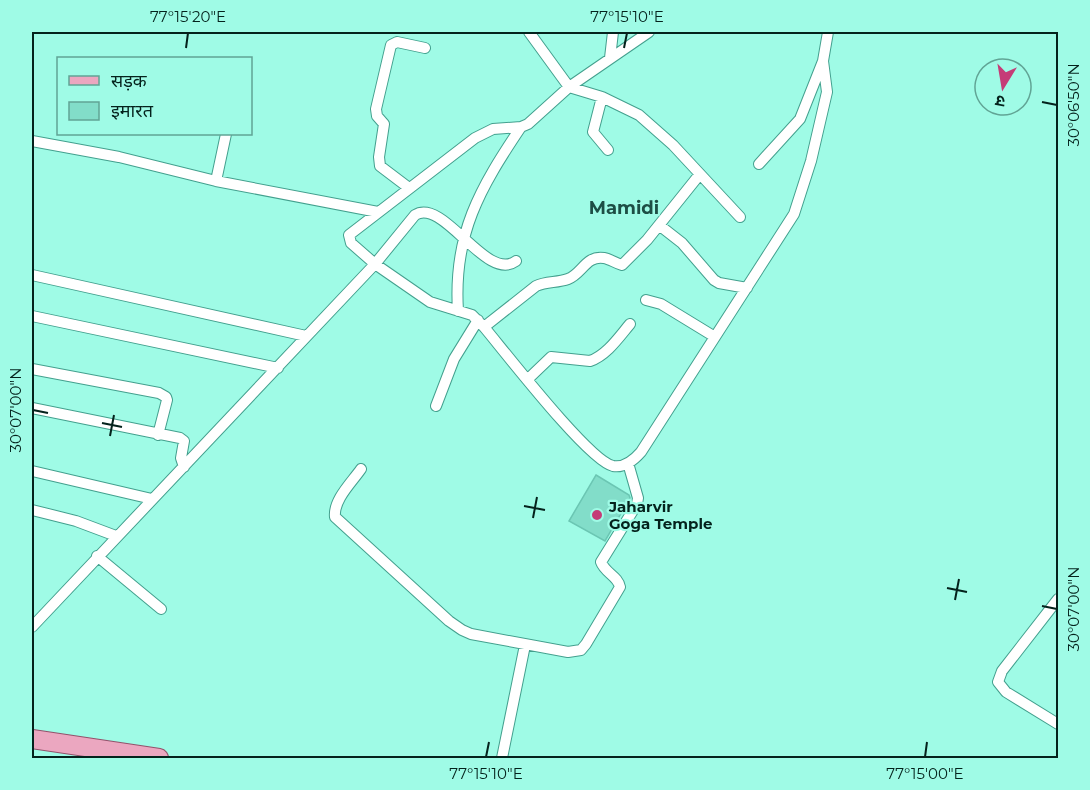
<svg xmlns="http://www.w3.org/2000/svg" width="1090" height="790" font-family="Montserrat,'Noto Sans Devanagari',sans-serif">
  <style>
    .building { fill: #82ddc9; stroke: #6bc6b3; stroke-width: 1.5 }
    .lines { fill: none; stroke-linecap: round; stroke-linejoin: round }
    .minor-casing { stroke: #43a08e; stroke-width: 12 }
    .primary-casing { stroke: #92526b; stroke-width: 20 }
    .minor { stroke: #fff; stroke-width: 10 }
    .primary { stroke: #eba7c0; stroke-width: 18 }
    .ticks { fill: none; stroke: #04221c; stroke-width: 2 }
    .poi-dot { fill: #c53c77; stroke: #9ffbe6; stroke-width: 2 }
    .labels { text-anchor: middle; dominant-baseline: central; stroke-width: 4.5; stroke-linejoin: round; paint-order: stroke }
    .poi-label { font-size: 15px; font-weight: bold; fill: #04221c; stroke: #9ffbe6; text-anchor: start }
    .quarter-label { font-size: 18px; font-weight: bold; fill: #1d4e45; stroke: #9ffbe6 }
    .neatline { fill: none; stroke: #04221c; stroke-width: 2 }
    .ticks-label { font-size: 15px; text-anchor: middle; fill: #04221c }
  </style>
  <rect width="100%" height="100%" fill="#9ffbe6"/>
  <path class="building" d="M596 475 629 495 630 498 605 541 569 521Z"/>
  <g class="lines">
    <defs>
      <path id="minor" d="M529 32 569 87 602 97 639 115 673 145 740 217
        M649 32 569 87 528 124 521 127 493 129 475 138 349 235 351 243 375 264 430 302 472 315 484 327C505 352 589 461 613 466 624 468 634 460 641 452L794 214 811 161 827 92 823 61
        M610 58 613 32
        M602 97 593 132 608 150
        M32 141 119 157 216 181 378 212
        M759 164 800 119 823 61 828 32
        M216 181 226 134
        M409 188 380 166 379 157 384 124 377 116 376 109 391 45 397 42 425 48
        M659 225 682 243 714 280 719 283 747 288
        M32 275 306 336
        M646 300 661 304 715 337
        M458 311C453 234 480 188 521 127
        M32 316 278 368
        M484 327 536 286C546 281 557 283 568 279 582 274 586 255 604 258 610 259 615 263 622 265L647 240 700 174
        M32 369 159 393 166 397 167 400 158 435
        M528 379 551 357 590 361C607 355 619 337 630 324
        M436 406 454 359 478 320
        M32 408 180 438 184 441 181 458 184 467
        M361 469C352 482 333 500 335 517L449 621 462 630 471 634 568 652 581 650 586 644 620 587C618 576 605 573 601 562L637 504 638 498 628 463
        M32 471 152 499
        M32 510 76 521 116 536
        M97 556 161 609
        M1058 599 1002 671 998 682 1006 692 1058 724
        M32 627 375 264 415 215C444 197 486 283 516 261
        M502 758 525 645"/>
      <path id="primary" d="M32 739 159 758"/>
    </defs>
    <use href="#minor" class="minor-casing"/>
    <use href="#primary" class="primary-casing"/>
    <use href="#minor" class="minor"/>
    <use href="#primary" class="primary"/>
  </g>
  <path class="ticks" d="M186 48 188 33M624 48 627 33M1042 102 1057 105M33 410 48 413M102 423 122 427M110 436 114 415M524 506 545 510M533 518 537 497M947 588 967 592M955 600 959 579M1042 606 1057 609M486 757 489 742M925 757 927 742"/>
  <circle class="poi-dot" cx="597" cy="515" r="6"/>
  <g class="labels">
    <g class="poi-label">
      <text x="609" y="506">Jaharvir<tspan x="609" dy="17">Goga Temple</tspan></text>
    </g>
    <g class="quarter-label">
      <text x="624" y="208">Mamidi</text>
    </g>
  </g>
  <rect width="1090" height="790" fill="none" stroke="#9ffbe6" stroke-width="66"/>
  <rect x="57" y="57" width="195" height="78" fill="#9ffbe6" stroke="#61a495" stroke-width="1.5"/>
  <rect x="69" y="76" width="30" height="9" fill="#eba7c0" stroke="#61a495" stroke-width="1.5"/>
  <text x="111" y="87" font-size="18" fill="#04221c">सड़क</text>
  <rect x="69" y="102" width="30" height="18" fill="#82ddc9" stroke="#61a495" stroke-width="1.5"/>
  <text x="111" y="117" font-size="18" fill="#04221c">इमारत</text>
  <g transform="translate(1003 87) rotate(191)"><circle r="28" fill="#9ffbe6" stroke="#61a495" stroke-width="1.5"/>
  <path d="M0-4.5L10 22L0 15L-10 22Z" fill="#c53c77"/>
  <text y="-9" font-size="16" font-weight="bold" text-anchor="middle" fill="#04221c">उ</text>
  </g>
  <rect x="33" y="33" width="1024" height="724" class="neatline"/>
  <g class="ticks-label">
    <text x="188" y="22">77°15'20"E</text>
    <text x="627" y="22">77°15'10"E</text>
    <text transform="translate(1074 105) rotate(-90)" y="5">30°06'50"N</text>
    <text transform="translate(16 410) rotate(-90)" y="5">30°07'00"N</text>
    <text transform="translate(1074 609) rotate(-90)" y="5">30°07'00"N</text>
    <text x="486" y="779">77°15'10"E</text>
    <text x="925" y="779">77°15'00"E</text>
  </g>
</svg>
